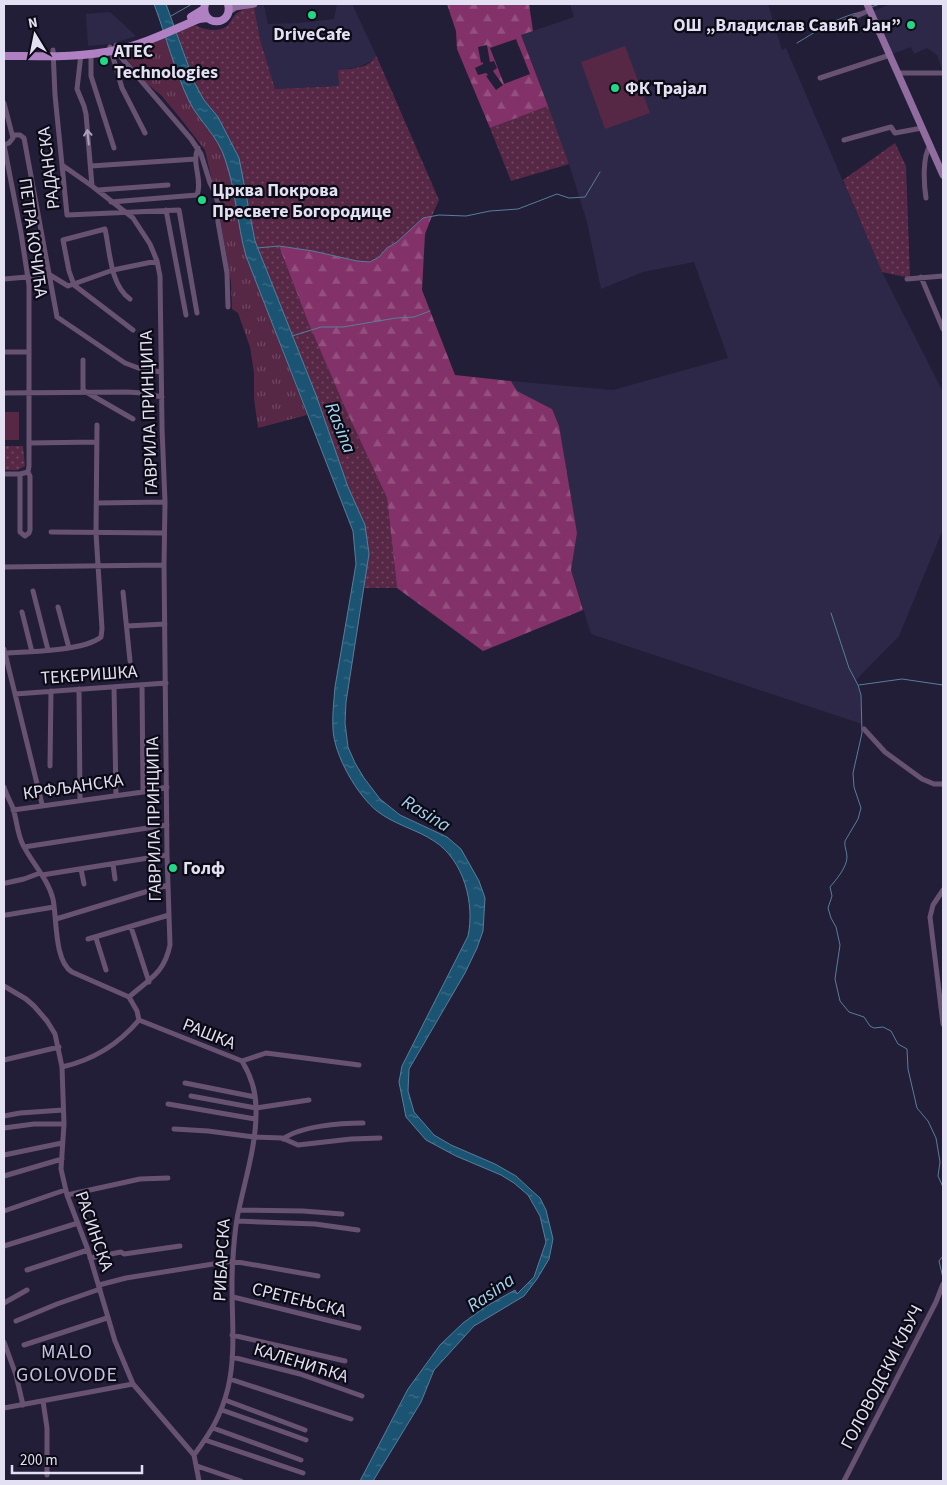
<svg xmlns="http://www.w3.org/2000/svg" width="947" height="1485" font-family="'Source Sans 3',sans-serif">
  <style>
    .built { fill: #2d2847 }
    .grass { fill: url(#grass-dots) }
    .forest { fill: url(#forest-firs); fill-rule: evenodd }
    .park { fill: url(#park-tufts) }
    .pitch { fill: #572846 }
    .water { fill: url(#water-ripples); stroke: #577e99 }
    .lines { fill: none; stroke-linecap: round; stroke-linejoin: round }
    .stream { stroke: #577e99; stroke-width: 1 }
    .street { stroke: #685272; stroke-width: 5 }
    .secondary { stroke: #906c9f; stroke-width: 7 }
    .primary { stroke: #af80c2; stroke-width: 8 }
    .oneway { stroke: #aba0b8 }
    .poi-dot { fill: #21d887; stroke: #0b0a15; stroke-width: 2 }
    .labels { text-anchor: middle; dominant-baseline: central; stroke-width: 4.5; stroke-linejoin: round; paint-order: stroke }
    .poi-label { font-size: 18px; font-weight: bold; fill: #e2e0f2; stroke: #0b0a15; text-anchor: start }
    .street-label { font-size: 18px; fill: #e2e0f2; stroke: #0b0a15 }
    .water-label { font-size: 19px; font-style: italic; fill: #a4d2ef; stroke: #0b0a15 }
    .quarter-label { font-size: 20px; letter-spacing: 1px; fill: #c3c0e2; stroke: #0b0a15 }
  </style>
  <defs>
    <pattern id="grass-dots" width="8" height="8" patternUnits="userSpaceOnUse" patternTransform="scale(1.25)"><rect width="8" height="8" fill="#572846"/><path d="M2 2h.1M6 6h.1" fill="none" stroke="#6f4761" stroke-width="1.8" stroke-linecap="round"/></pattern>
    <pattern id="forest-firs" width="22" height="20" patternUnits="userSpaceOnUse" patternTransform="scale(1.25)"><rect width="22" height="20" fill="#823268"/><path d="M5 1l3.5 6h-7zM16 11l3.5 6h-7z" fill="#934f7e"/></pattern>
    <pattern id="park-tufts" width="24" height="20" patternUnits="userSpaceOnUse" patternTransform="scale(1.25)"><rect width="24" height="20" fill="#572846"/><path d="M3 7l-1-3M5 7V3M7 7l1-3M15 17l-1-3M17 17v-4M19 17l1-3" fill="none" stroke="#6f4761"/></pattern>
    <pattern id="water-ripples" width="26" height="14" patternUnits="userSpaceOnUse" patternTransform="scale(1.25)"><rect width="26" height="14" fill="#1b5473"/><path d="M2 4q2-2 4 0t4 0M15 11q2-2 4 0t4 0" fill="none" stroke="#3c6c87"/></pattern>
  </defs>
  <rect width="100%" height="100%" fill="#221e38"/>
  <path class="built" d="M337 4H352L376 55 374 60 359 67 338 70 339 86 275 89 260 39 254 6 264 5 268 24 300 23 334 19Z
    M570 4H768L782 50 786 48 882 272 943 392V529L899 636 856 680 861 695 862 724 591 634 571 570 577 533 552 409 517 391 511 381 613 390 728 358 694 262 643 272 601 289 587 222 569 164 521 35 574 17Z
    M891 4H943V72L937 55 927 48 914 54 911 47 890 55 871 12Z
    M110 12 136 36 111 44 88 46 86 14Z"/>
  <path class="grass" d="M254 6 260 39 275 89 339 86 338 70C350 69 372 68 376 55L439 200 432 216 423 218 397 242 387 248 379 257 370 262 357 261 313 251 279 246 308 322 346 410 387 498 397 588H364L369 554 365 525 348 487 316 395 255 241 239 158 218 117 204 100 195 84 177 32 195 25C203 30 217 32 226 27 230 24 232 18 236 14 241 10 248 8 254 6Z
    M548 106 569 164 511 181 490 128Z
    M895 143 906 166 910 278 882 272 843 180Z
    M4 446H23L25 466 18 470H4Z"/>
  <path class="forest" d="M447 4H529L533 31 521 35 548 106 490 128 457 49 456 31ZM516 39 530 74 504 84 490 48ZM487 45 490 62 494 61 497 68 493 71 503 85 496 90 486 76 488 75 486 73 478 75 475 68 483 64V62L481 63 478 47Z
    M432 216 425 234 422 290 455 375 511 381 517 391 552 409 559 426 577 533 571 570 583 610 483 651 397 588 387 498 346 410 308 322 279 246 313 251 357 261 370 262 379 257 387 248 397 242 423 218Z"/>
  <path class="park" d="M165 37C174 64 184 90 199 115 207 130 219 141 225 157 236 187 237 224 246 256L307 415 258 428 254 398V373L250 347 238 313 232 309 231 282 221 223V204L218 192 212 181 205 150 181 119 161 95 146 83 122 53Z"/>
  <path class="pitch" d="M625 46 650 113 605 129 581 62Z
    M5 412H19V440H4Z"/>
  <path class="water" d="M154 4H166L195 84 204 100 218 117 239 158 255 241 316 395 348 487 365 525 369 554 346 702 345 723 348 747 355 763 364 778 380 799 400 815 447 837 461 849 479 881 485 898 483 931 477 948 465 973 409 1069 408 1091 414 1112 434 1135 451 1145 495 1164 516 1176 530 1189 540 1198 546 1210 553 1239 549 1259 537 1279 524 1296 474 1326 434 1370 421 1402 373 1481H360L408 1389 440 1345 463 1323 485 1307 515 1290 517 1294 534 1277 546 1242 540 1216 528 1195 514 1183 501 1175 456 1156 426 1140 406 1117 399 1082 402 1066 468 936C475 904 464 860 434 841 416 829 395 825 377 811 357 795 334 755 333 729 332 715 334 701 335 687L356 564 353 531 246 256C237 224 236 190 225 159 218 136 199 121 189 101 174 69 166 36 154 4Z"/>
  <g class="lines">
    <path class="stream" d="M871 7 880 4
      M171 16 192 4
      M797 43C817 31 837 17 861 12
      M257 248 279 246 313 251 357 261 370 262 379 257 387 248 397 242 423 218 439 215 466 216 490 211 518 209 557 194 569 198 585 197 600 172
      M292 336 321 327H343L396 318 414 317 430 311
      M831 613 849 668 858 685 861 695 862 733 853 773 854 787 861 808 858 819 845 841C844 847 847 851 847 857 847 867 836 880 830 887L832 896 828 908 831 918 836 927 840 945 835 979 840 1001 849 1012 864 1017 870 1026 874 1028 883 1027 891 1031 898 1044 907 1049 908 1069 917 1108 928 1121 936 1138 940 1162 938 1176 943 1187
      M859 685 902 679 943 685
      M943 1198V1204
      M943 1256 939 1261 943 1278"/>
    <path class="street" d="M826 30 870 10
      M116 45 120 56 191 139 201 154 210 183 214 191 218 203V222L227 273 228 307
      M110 47 122 88 145 133
      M53 50 55 95 67 215 179 210 197 313
      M81 54 77 89 84 106 86 114 92 186
      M91 54V76L114 148
      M898 73H943
      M820 78 890 55
      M4 103 13 138 9 143 4 145
      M13 135H20L24 138 57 317 125 363 141 369 161 372
      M844 140 891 127 895 133 922 128
      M4 145 21 233 29 285V466L28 472 30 476V530L29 533 25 536 20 532V474
      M62 165 92 186 133 218 150 244 157 261 160 276 162 428 165 502 164 565 167 855 170 945C164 974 149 979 129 997
      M91 166 196 159
      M98 190 168 185
      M926 198C924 185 922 157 930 146
      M111 202 197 195C203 180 191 163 198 148
      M166 210 186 315
      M921 277 943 329
      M4 279 50 275 68 286 113 270 157 261
      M907 279 943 276
      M130 299C110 285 110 251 105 229L63 240 69 271 74 285 133 330
      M4 352H29
      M83 392V360
      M86 392 133 419
      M4 393 127 392 142 393 162 397
      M29 443 97 442
      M4 474H20L28 472
      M97 503 165 502
      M51 532 164 533
      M4 567 164 565
      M33 591 48 650
      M123 592 130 661
      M58 607 69 648
      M22 612 32 652
      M127 626 165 624
      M4 649 42 804
      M5 653C28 652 84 651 101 637L102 629 96 533 97 425
      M142 685 143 792
      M114 687 116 795
      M79 689 80 800
      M15 694 166 683
      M864 729 885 752 922 779 934 784H943
      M50 766 51 691
      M4 787C6 794 10 801 13 808 17 821 17 833 23 845 32 863 48 879 53 899 57 918 54 961 72 972L129 997
      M13 810 143 792 167 787
      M24 847 167 825
      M113 864 115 879
      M81 869 84 884
      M42 875 167 855
      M6 883 24 879 40 873
      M943 890 933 905 930 917 943 1024
      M6 915 54 907
      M56 919 168 885
      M131 927 149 982
      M96 938 106 970
      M88 939 169 915
      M4 986 26 999 34 1006 47 1021 55 1034 62 1067 64 1124 61 1169 67 1195 88 1250 115 1341 133 1384 194 1455 199 1481
      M139 1020 242 1061 266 1053 359 1065
      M4 1060 59 1047
      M62 1067C93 1060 118 1045 139 1020L137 1011 129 997
      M185 1083 255 1097
      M191 1096 256 1108 309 1100
      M168 1104 255 1119
      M4 1116 20 1113 63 1110
      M4 1128 34 1124H64
      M174 1129 208 1131 254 1137 282 1138 298 1145 351 1139 380 1138
      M283 1139C300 1126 341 1123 363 1123
      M4 1155 62 1143
      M4 1176 62 1159
      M67 1195 140 1179 168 1178
      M239 1210 303 1211 342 1214
      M4 1211 65 1190
      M237 1221 315 1224 358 1230
      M4 1246 78 1223
      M90 1258 121 1252 124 1254 180 1246
      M27 1270 88 1250
      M99 1285 126 1278 232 1261 318 1276
      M233 1297 359 1328
      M4 1303 27 1290
      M16 1321 57 1304 100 1289
      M232 1335 345 1361
      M4 1342 16 1375 23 1405
      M24 1345 107 1318
      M232 1357 300 1374 362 1396
      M230 1379 351 1419
      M225 1400 305 1430
      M43 1401 47 1428V1475
      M4 1408 133 1384
      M222 1410 306 1440
      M213 1428 301 1460
      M205 1440 303 1473
      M194 1455C211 1432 221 1416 228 1388 238 1345 229 1301 233 1258 234 1242 235 1225 239 1209 246 1176 257 1142 256 1108 256 1091 251 1076 242 1061
      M197 1466 241 1481
      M844 1481 936 1302 943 1284"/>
    <path class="secondary" d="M867 4 943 175
      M229 11 235 7 254 4"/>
    <path class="primary" d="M205 4C199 27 234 27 228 4
      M191 17 204 9
      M4 56C40 56 81 58 116 50 145 44 172 30 199 19L207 18"/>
  </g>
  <defs><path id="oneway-shaft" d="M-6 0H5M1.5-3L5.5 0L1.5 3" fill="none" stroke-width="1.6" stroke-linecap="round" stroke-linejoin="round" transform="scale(1.25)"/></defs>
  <use class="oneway" href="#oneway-shaft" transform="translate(88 137) rotate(-96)"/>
  <g class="poi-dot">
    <circle cx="312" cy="15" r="5"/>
    <circle cx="911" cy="25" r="5"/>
    <circle cx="104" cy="61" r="5"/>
    <circle cx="615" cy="88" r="5"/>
    <circle cx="202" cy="200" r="5"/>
    <circle cx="173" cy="868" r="5"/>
  </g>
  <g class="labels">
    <g class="poi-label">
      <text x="901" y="25" text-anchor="end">ОШ „Владислав Савић Јан”</text>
      <text x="312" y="34" text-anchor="middle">DriveCafe</text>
      <text x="114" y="51">ATEC<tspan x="114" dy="21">Technologies</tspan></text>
      <text x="625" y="88">ФК Трајал</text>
      <text x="212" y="190">Црква Покрова<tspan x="212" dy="21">Пресвете Богородице</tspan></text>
      <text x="183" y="868">Голф</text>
    </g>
    <g class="street-label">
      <text transform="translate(49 168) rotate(-97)">РАДАНСКА</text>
      <text transform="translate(33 238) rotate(82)">ПЕТРА КОЧИЋА</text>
      <text transform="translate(149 413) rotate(-92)">ГАВРИЛА ПРИНЦИПА</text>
      <text transform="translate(89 675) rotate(-4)">ТЕКЕРИШКА</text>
      <text transform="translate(73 787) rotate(-8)">КРФЉАНСКА</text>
      <text transform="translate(154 819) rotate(-91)">ГАВРИЛА ПРИНЦИПА</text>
      <text transform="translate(209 1034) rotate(22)">РАШКА</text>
      <text transform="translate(94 1231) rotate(71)">РАСИНСКА</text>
      <text transform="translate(222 1260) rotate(-87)">РИБАРСКА</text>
      <text transform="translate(299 1300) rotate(14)">СРЕТЕЊСКА</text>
      <text transform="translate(301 1363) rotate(17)">КАЛЕНИЋКА</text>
      <text transform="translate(882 1377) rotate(-63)">ГОЛОВОДСКИ КЉУЧ</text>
    </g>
    <g class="water-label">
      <text transform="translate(340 428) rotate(68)">Rasina</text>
      <text transform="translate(426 814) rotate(31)">Rasina</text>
      <text transform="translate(491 1293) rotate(-35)">Rasina</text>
    </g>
    <g class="quarter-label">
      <text x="67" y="1352">MALO<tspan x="67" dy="23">GOLOVODE</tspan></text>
    </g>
  </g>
  <rect width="947" height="1485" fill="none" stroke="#e2e0f2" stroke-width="10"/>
  <g transform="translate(35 35) rotate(350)" stroke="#0b0a15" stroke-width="4" paint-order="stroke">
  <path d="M0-4L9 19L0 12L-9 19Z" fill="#e2e0f2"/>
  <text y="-8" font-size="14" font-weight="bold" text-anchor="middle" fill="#e2e0f2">N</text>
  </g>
  <path d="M12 1465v8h130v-8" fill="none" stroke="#e2e0f2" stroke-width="2.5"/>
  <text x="20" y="1465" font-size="15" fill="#e2e0f2" stroke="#0b0a15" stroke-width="4" paint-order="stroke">200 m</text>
</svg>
